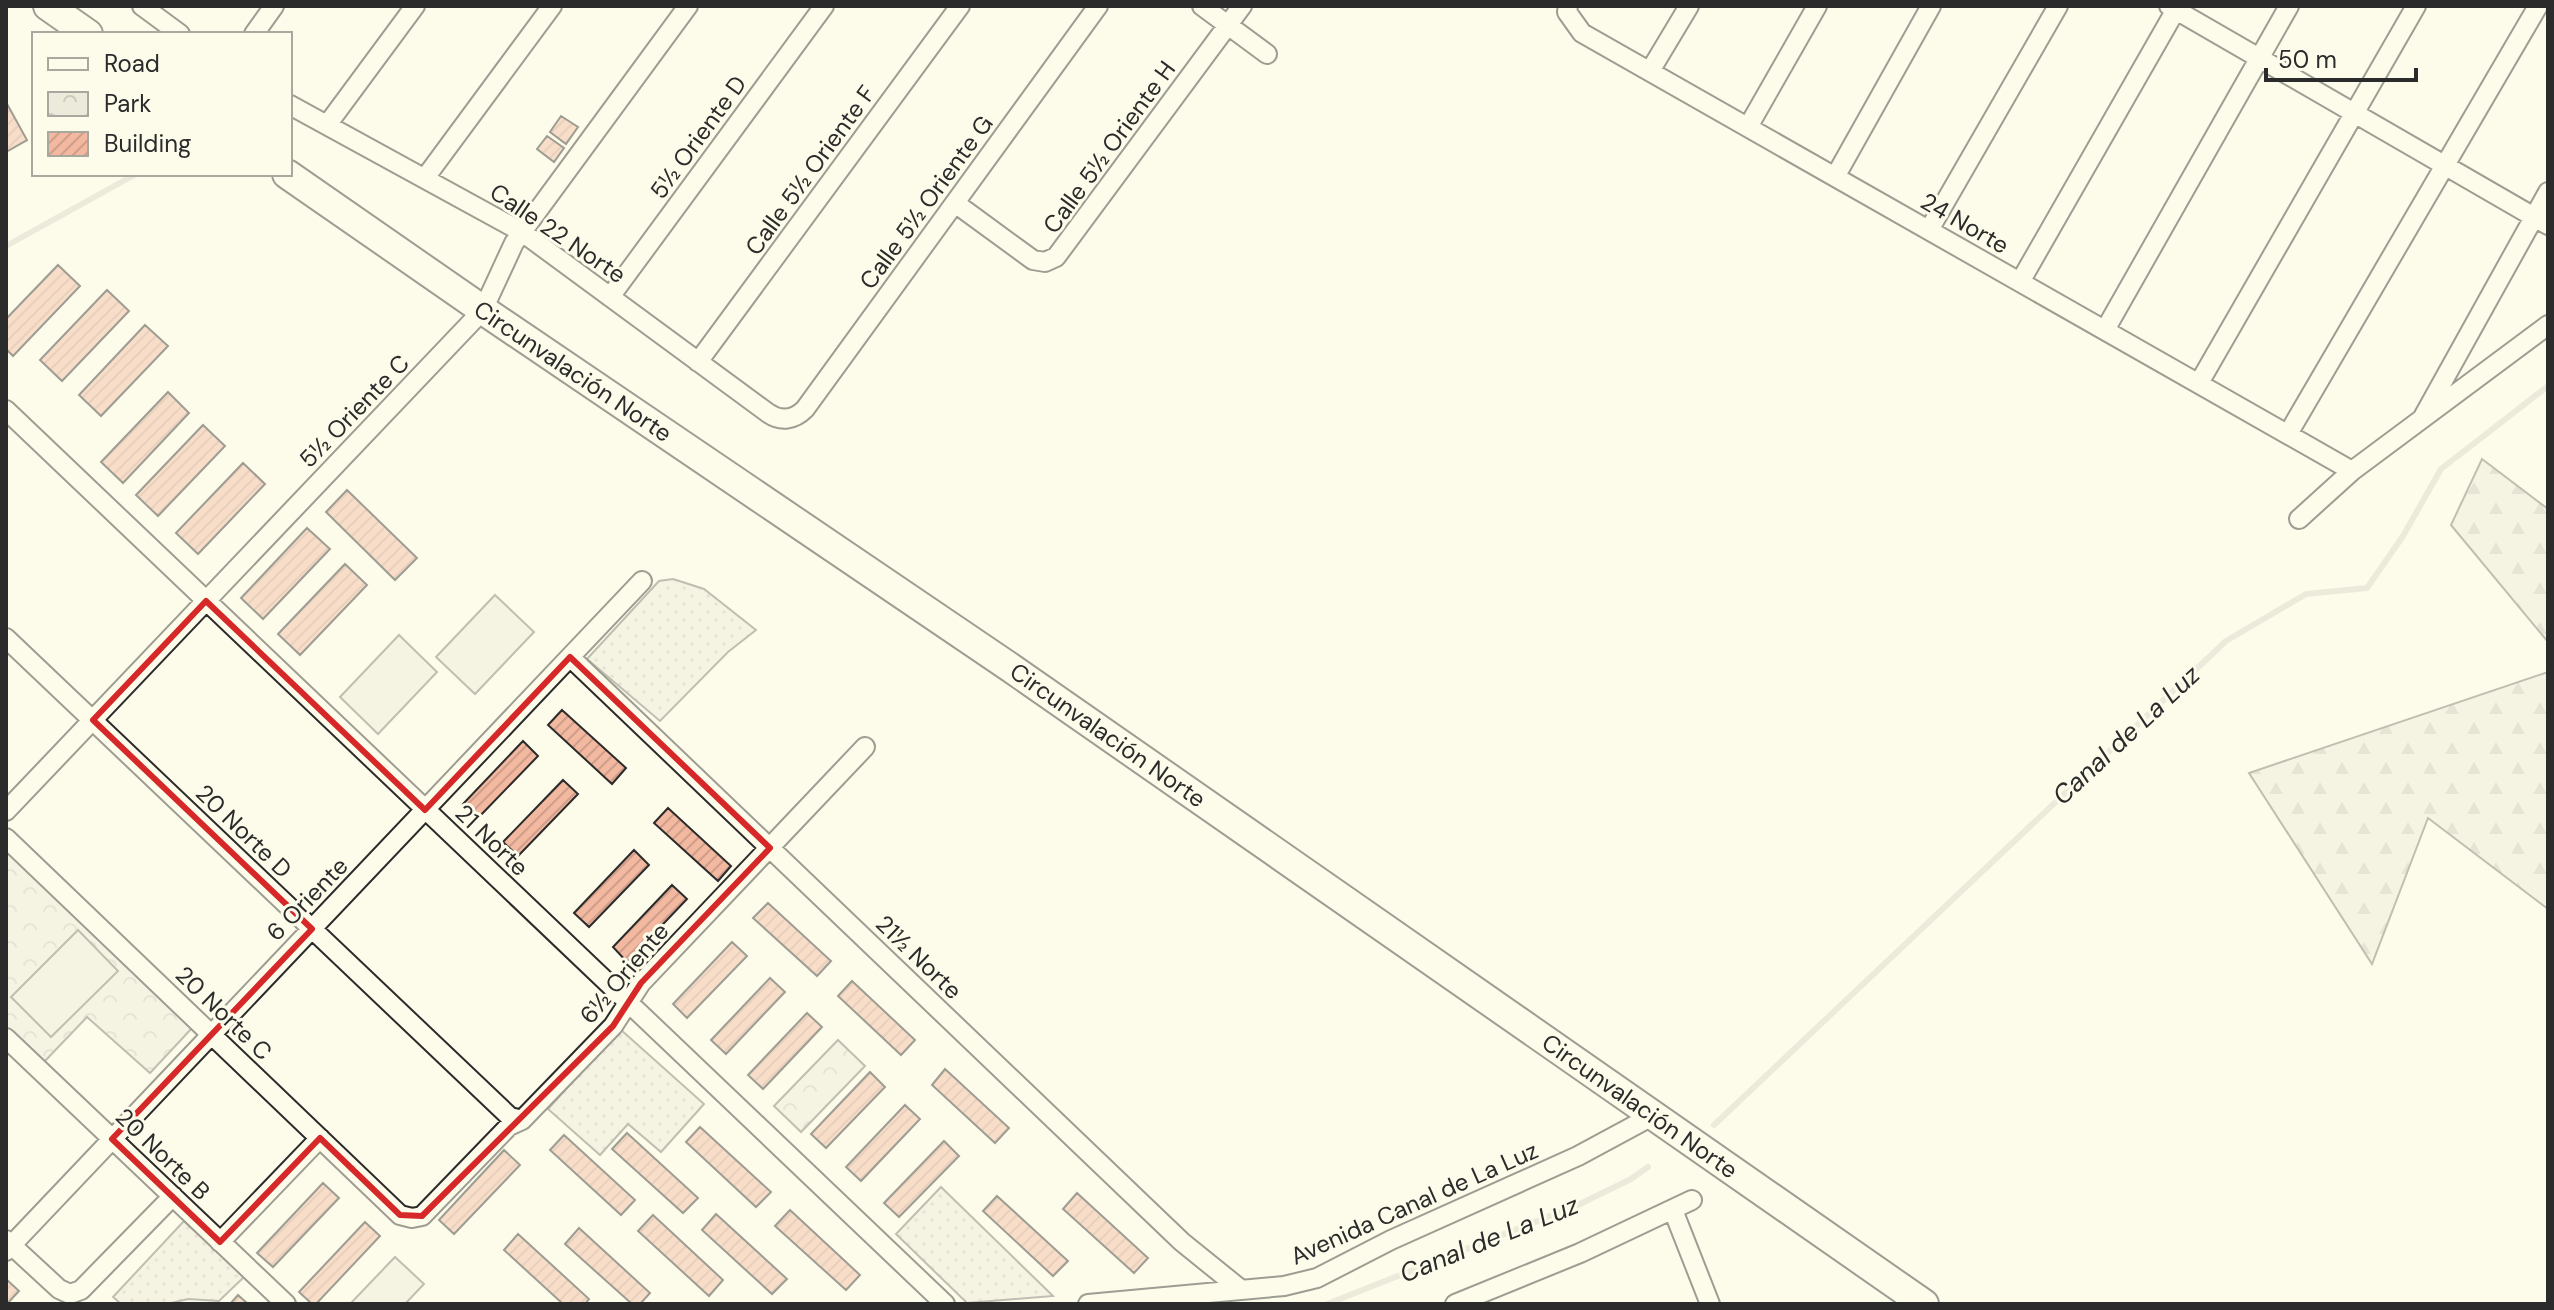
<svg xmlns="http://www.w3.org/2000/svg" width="2554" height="1310" font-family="'DM Sans',sans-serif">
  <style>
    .grass { fill: url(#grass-dots); stroke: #74746e; stroke-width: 2 }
    .forest { fill: url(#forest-firs); stroke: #74746e; stroke-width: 2 }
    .park { fill: url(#park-crowns); stroke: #74746e; stroke-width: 2 }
    .pitch { fill: #ecebdb; stroke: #74746e; stroke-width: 2 }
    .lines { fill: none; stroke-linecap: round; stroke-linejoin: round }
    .stream { stroke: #d8d7c9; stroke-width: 6 }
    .building { fill: url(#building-hatch); stroke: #2b2b2b; stroke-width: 2 }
    .street-casing { stroke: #2b2b2b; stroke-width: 22 }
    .primary-casing { stroke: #2b2b2b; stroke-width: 32 }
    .street { stroke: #fdfbea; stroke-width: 18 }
    .primary { stroke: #fdfbea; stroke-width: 28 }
    .marked { fill: none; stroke: #d62828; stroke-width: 6; stroke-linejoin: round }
    .labels { text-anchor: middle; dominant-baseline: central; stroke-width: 6; stroke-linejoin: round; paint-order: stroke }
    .street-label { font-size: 24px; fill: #2b2b2b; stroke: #fdfbea }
    .water-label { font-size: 26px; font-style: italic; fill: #2b2b2b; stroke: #fdfbea }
  </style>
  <defs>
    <pattern id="grass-dots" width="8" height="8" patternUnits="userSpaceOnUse" patternTransform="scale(2)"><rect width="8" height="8" fill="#ecebdb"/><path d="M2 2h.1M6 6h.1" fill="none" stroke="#cbcabc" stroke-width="1.8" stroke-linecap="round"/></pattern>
    <pattern id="forest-firs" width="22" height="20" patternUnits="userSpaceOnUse" patternTransform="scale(2)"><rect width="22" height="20" fill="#ecebdb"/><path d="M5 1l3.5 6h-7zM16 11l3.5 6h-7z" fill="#cbcabc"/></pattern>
    <pattern id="park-crowns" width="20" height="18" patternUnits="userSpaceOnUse" patternTransform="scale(2)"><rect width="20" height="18" fill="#ecebdb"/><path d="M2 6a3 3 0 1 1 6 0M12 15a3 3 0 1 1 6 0" fill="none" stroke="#cbcabc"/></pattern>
    <pattern id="building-hatch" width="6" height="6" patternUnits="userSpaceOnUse" patternTransform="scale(2)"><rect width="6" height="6" fill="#f2b8a0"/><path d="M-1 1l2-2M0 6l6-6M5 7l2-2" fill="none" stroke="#d09e8a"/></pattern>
  </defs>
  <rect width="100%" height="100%" fill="#fdfbea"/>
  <path class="grass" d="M673 579 704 589 756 630 728 652 660 721 587 659 659 581Z
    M620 1029 704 1104 661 1152 628 1124 600 1155 548 1109Z
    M941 1187 1053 1296 967 1303 896 1234Z
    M184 1221 244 1277 219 1301 188 1299 167 1304H121L113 1297Z"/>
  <path class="forest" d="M2482 459 2548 509V642L2451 525Z
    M2548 672V909L2428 818 2372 964 2249 773Z"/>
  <path class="park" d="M6 849 193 1027 150 1073 87 1017 43 1063 6 1028Z
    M838 1040 865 1066 801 1132 774 1106Z"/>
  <path class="pitch" d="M495 595 534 632 475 694 436 657Z
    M399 635 437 672 378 734 340 697Z
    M78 930 118 971 51 1037 11 997Z
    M395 1257 424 1284 405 1304H350Z"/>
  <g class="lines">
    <path class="stream" d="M6 246 136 174
      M1714 1125 2226 641 2306 594 2367 588 2403 536 2441 469 2548 386
      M1327 1304 1578 1205 1631 1179 1648 1167"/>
  </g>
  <path class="building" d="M6 102 27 140 6 152Z
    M561 116 578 127 566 144 550 132Z
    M547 136 564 148 554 162 537 149Z
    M58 265 80 286 13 356 6 349V319Z
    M107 290 129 311 62 381 40 360Z
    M145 325 168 346 101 416 79 395Z
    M168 392 189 413 123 483 101 462Z
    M203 425 225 446 158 516 136 495Z
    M243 463 265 484 198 554 176 533Z
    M347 490 417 558 395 580 326 512Z
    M307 528 330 549 263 619 241 598Z
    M345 564 367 585 300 655 278 634Z
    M562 710 626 768 612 784 548 725Z
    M523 741 538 756 478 818 463 804Z
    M563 780 578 794 518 856 503 842Z
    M668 808 731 866 718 881 654 823Z
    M634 850 649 865 589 927 574 913Z
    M672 885 687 899 627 962 613 947Z
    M768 903 831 961 817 976 753 918Z
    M732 942 747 956 687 1018 673 1004Z
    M770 978 785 992 726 1054 711 1040Z
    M852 981 915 1040 901 1055 838 996Z
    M807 1013 822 1027 763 1089 748 1075Z
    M945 1069 1009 1128 995 1143 932 1085Z
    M870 1072 885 1087 826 1148 811 1134Z
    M905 1105 920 1119 861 1181 846 1167Z
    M700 1127 771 1192 756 1207 686 1142Z
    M627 1133 698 1198 683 1213 612 1149Z
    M564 1135 635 1200 621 1215 550 1150Z
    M944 1141 959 1156 899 1217 884 1203Z
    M504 1150 520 1165 454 1234 439 1220Z
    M323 1183 339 1198 273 1267 257 1253Z
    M1077 1193 1148 1258 1134 1273 1063 1209Z
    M997 1196 1068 1261 1053 1276 983 1211Z
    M790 1210 860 1275 846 1290 775 1226Z
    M716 1214 787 1279 772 1294 702 1230Z
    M653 1215 723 1280 709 1296 638 1231Z
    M365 1222 380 1236 316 1304H312L299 1292Z
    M579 1228 650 1293 640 1304H632L565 1244Z
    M518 1234 589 1299 585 1304H563L504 1250Z
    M6 1279 19 1291 7 1304H6Z
    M238 1295 248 1304H230Z"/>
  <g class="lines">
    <defs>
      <path id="street" d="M142 6 180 34
        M1202 6 1267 54
        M1568 6 1567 12 1582 33 2352 471
        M2169 6 2548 225
        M254 34 274 6
        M1650 71 1689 6
        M290 105 522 232 768 413C781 422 794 420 805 409L1098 6
        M327 125 415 6
        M1748 127 1817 6
        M1835 177 1931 6
        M425 178 552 6
        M955 203 1033 260 1045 262 1056 257 1242 6
        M1929 230 2058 6
        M2020 282 2178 6
        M610 297 824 6
        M2105 330 2289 6
        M698 362 960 6
        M2199 383 2416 6
        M6 410 945 1304
        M2423 417 2548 192
        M2288 434 2538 6
        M2299 519 2352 471 2548 325
        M6 638 510 1117 522 1120
        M570 657 1182 1242 1239 1288
        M6 811 483 310 514 243 688 6
        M6 838 400 1215 412 1218 422 1216 509 1126 522 1120 613 1026 641 983 865 747
        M6 1038 286 1304
        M1673 1210 1710 1304
        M6 1240 59 1289 70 1294 81 1290 173 1196
        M220 1242 320 1138
        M6 1251 642 581
        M1088 1304 1284 1286 1317 1278 1391 1240 1578 1156 1654 1115
        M1455 1304 1580 1253 1692 1200"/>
      <path id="primary" d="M48 6 88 34
        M287 174 483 310 1011 668 1924 1304"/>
    </defs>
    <use href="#street" class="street-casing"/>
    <use href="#primary" class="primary-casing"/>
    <use href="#street" class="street"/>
    <use href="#primary" class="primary"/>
  </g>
  <path d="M0 0H2554V1310H0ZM206 601 425 810 570 657 770 848 641 983 613 1026 422 1216 400 1215 320 1138 220 1242 112 1139 312 929 93 720Z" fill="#fdfbea" fill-opacity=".55" fill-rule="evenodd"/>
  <path class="marked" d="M206 601 425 810 570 657 770 848 641 983 613 1026 422 1216 400 1215 320 1138 220 1242 112 1139 312 929 93 720Z"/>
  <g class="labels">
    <g class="street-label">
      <text transform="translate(698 137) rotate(-54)">5½ Oriente D</text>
      <text transform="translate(1109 147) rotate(-54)">Calle 5½ Oriente H</text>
      <text transform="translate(810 170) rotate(-54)">Calle 5½ Oriente F</text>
      <text transform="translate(926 202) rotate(-54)">Calle 5½ Oriente G</text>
      <text transform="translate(1965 223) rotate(30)">24 Norte</text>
      <text transform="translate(558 233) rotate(34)">Calle 22 Norte</text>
      <text transform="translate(573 371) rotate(34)">Circunvalación Norte</text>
      <text transform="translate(354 411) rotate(-46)">5½ Oriente C</text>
      <text transform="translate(1108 735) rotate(35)">Circunvalación Norte</text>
      <text transform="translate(244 831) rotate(44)">20 Norte D</text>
      <text transform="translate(492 840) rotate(44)">21 Norte</text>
      <text transform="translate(307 899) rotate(-46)">6 Oriente</text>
      <text transform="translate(919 957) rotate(44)">21½ Norte</text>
      <text transform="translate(624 973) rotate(-50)">6½ Oriente</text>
      <text transform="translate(224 1013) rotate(44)">20 Norte C</text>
      <text transform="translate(1640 1106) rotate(35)">Circunvalación Norte</text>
      <text transform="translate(163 1154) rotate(44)">20 Norte B</text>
      <text transform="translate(1414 1203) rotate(-24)">Avenida Canal de La Luz</text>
    </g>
    <g class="water-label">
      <text transform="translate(2126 735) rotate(-43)">Canal de La Luz</text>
      <text transform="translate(1489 1239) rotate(-22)">Canal de La Luz</text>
    </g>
  </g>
  <rect width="2554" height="1310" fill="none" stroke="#2b2b2b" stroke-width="16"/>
  <rect x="32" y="32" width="260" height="144" fill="#fdfbea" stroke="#a9a89e" stroke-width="2"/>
  <rect x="48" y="58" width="40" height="12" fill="#fdfbea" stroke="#a9a89e" stroke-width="2"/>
  <text x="104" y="72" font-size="24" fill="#2b2b2b">Road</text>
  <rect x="48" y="92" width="40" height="24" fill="url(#park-crowns)" stroke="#a9a89e" stroke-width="2"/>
  <text x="104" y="112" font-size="24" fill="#2b2b2b">Park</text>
  <rect x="48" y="132" width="40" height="24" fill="url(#building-hatch)" stroke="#a9a89e" stroke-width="2"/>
  <text x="104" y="152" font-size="24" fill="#2b2b2b">Building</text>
  <path d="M2266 68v12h150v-12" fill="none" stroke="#2b2b2b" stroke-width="4"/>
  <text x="2278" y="68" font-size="24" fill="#2b2b2b" stroke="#fdfbea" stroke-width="6" paint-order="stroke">50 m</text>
</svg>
